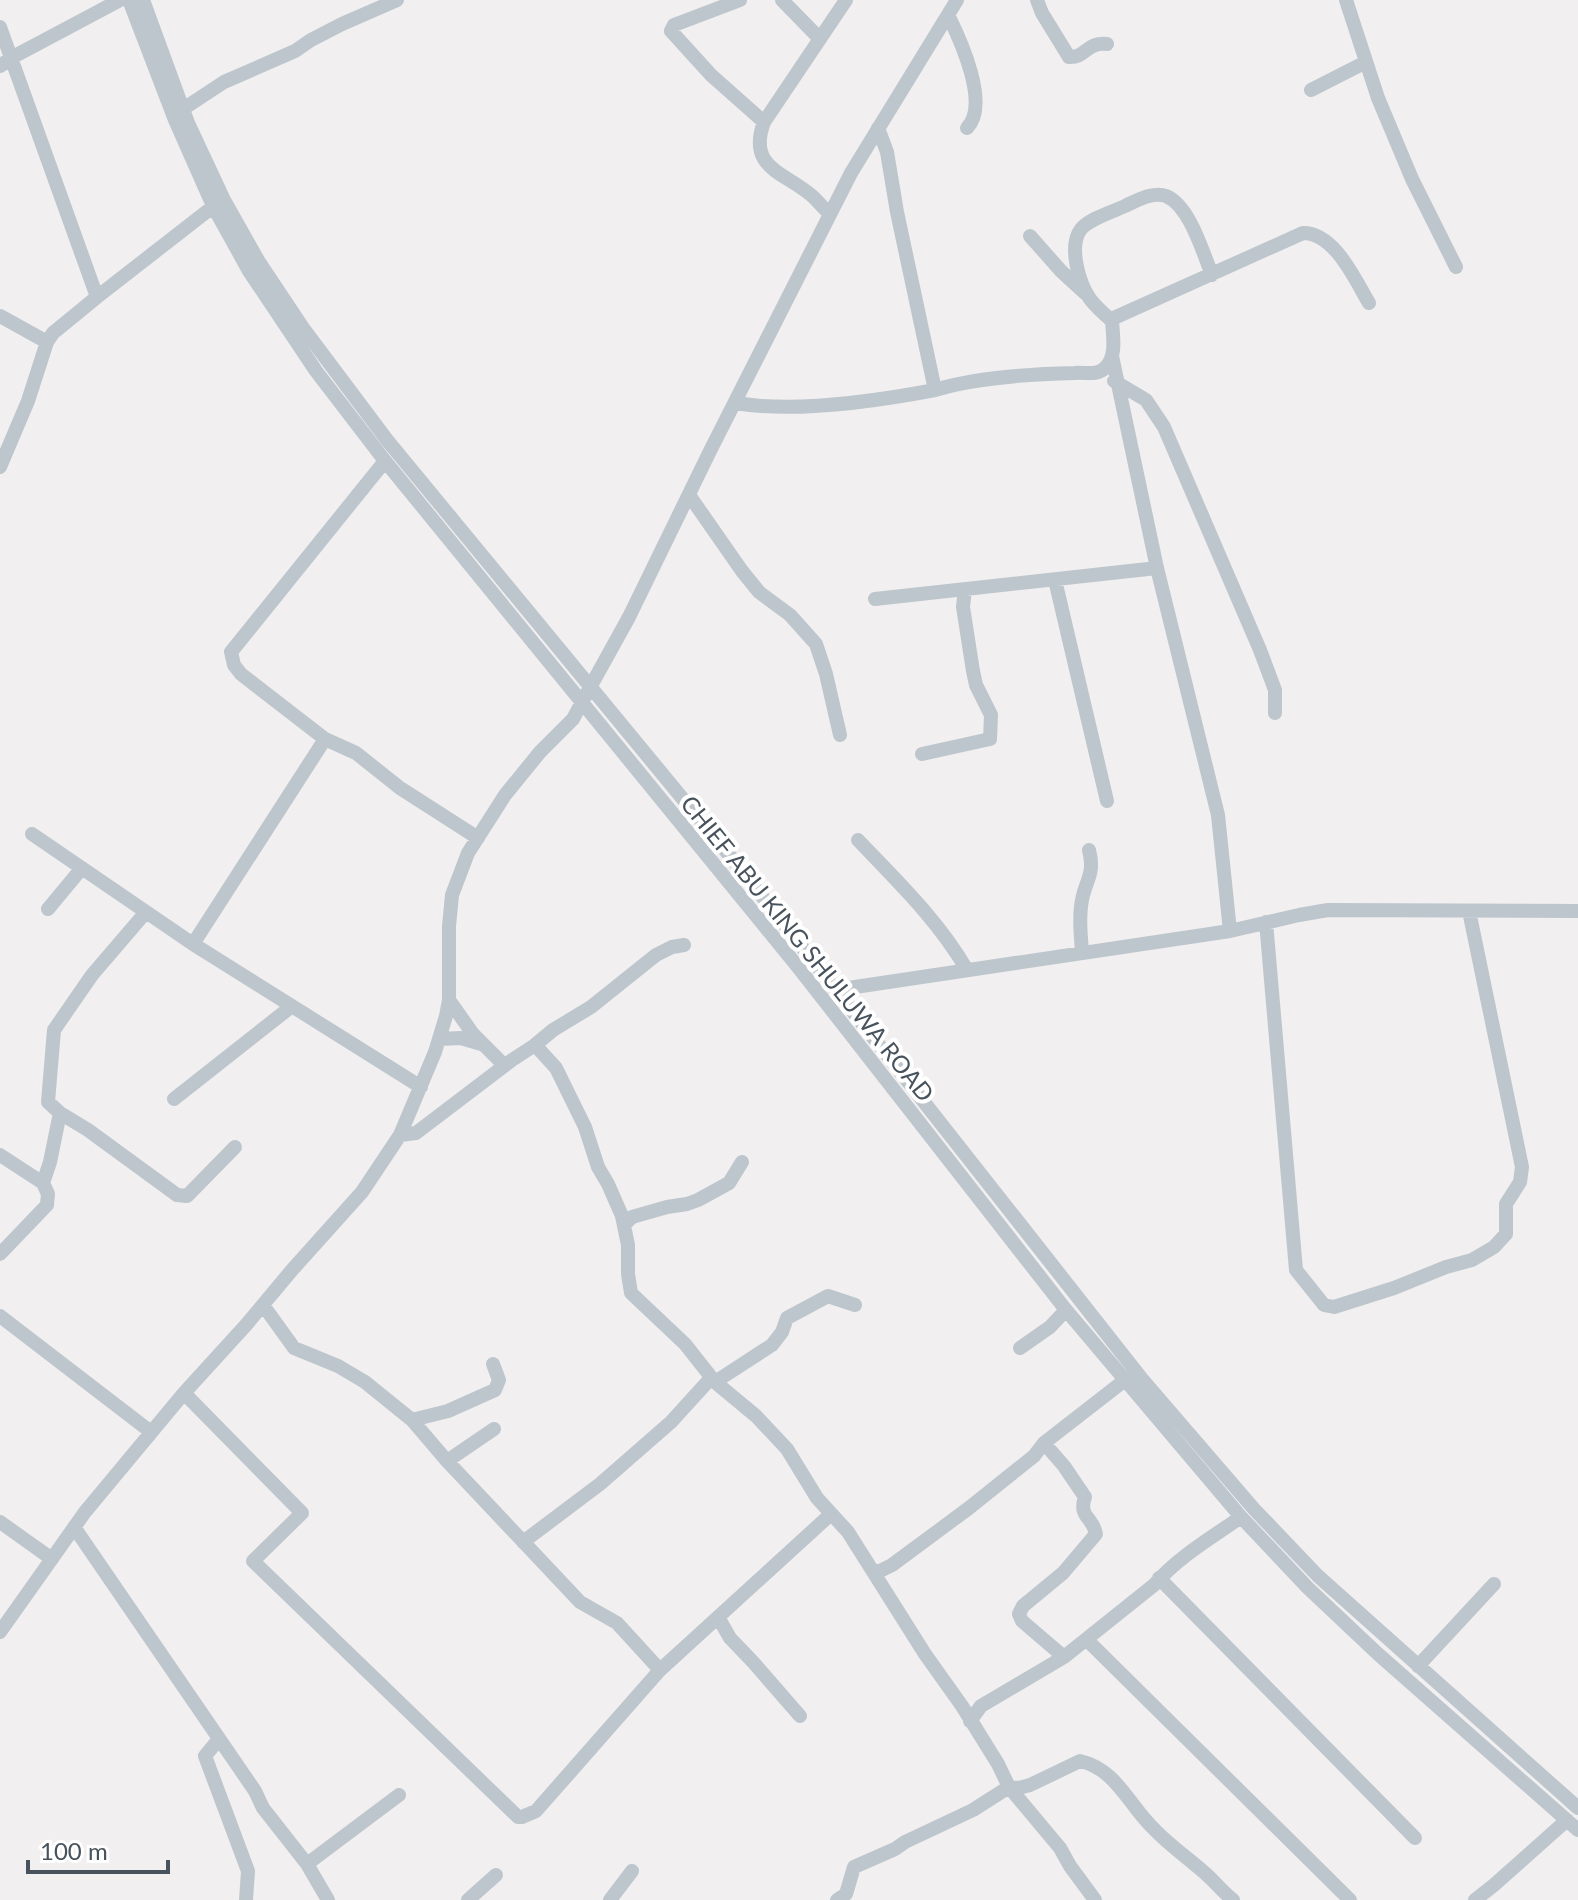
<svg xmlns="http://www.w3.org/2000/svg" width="1578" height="1900" font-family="Lato,sans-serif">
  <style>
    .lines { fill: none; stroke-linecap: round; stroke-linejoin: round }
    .minor { stroke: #bdc6cd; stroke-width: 14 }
    .labels { text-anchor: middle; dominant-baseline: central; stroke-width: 8; stroke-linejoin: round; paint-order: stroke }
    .street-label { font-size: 24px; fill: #47525c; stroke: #fff }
  </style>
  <rect width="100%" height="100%" fill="#f1efef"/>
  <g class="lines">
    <path class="minor" d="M129 0 175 120 213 206 249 271 316 371 385 461 798 967 1066 1310 1241 1517 1308 1588 1378 1654 1578 1830
      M143 0 188 123 224 200 259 262 303 328 387 440 739 867 1142 1379 1254 1509 1318 1576 1578 1808
      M740 0 674 25 671 31 711 75 764 122
      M782 0 820 39
      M1037 0 1042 13 1069 57C1086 58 1086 42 1107 44
      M1346 0 1378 98 1412 179 1456 267
      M948 15C961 41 990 105 967 128
      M0 27 97 297
      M0 66 11 58 120 0
      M1311 90 1366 62
      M183 109 224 82 295 51 311 40 342 24 397 0
      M878 128 887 152 897 212 935 390C978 377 1030 374 1075 373 1085 372 1097 376 1105 368 1117 357 1113 336 1112 321L1116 317 1303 233C1335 233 1355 280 1369 303
      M830 214C823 208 818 201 811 195 784 172 747 168 764 122L846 0
      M1030 236 1061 271 1085 293
      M0 316 47 342 53 333 97 297 219 202
      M1112 321C1104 314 1096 307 1090 299 1079 283 1068 246 1081 229 1089 219 1114 211 1125 206 1136 201 1153 191 1166 196 1190 206 1203 253 1212 275
      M1112 356 1157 568 1218 815 1230 931
      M1114 381 1146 400 1164 427 1260 650 1275 690V713
      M736 403C794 413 877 401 935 390
      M385 461 231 652 234 665 241 674 325 739 356 753 400 788 478 838
      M0 467 28 401 47 342
      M689 495 742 571 759 592 790 615 816 644 826 674 840 735
      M1055 580 1107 801
      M875 599 1157 568
      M922 754 990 739 991 715 976 685 973 671 963 607 965 589
      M32 834 193 944 421 1087
      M858 840C897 881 938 920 967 970
      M48 909 82 868
      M146 912 92 975 54 1030 48 1102 60 1113 88 1130 177 1195 187 1196 235 1147
      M1266 922 1296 1270 1324 1305 1334 1307 1394 1288 1446 1267 1472 1260 1494 1247 1506 1234V1204L1520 1182 1522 1167 1469 911
      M193 944 325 739
      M1082 952C1081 937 1079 922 1081 907 1083 882 1096 877 1089 850
      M835 990 1230 931 1299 915 1328 910 1578 911
      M449 1000 473 1034 504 1065
      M439 1039 461 1038 481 1044
      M535 1045 556 1068 585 1127 598 1167 608 1184 622 1216 628 1245V1274L631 1293 685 1344 715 1382 756 1416 787 1449 817 1498 848 1532 925 1654 962 1706 998 1764 1009 1787 1060 1848 1070 1866 1095 1900
      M174 1099 292 1006
      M400 1135 416 1133 512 1060 535 1045 553 1030 591 1007 656 955 672 947 684 945
      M0 1155 43 1183
      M624 1225 632 1217 667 1207 687 1204 698 1200 729 1183 742 1162
      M0 1254 47 1205 48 1194 43 1183 50 1162 60 1113
      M263 1305 294 1348 338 1366 365 1382 412 1420 447 1461 580 1602 617 1623 660 1670
      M0 1316 151 1432
      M1020 1348 1050 1327 1066 1310
      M715 1382 772 1345 782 1332 787 1318 828 1296 855 1305
      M184 1393 302 1513 253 1561 518 1817H522L536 1811 660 1670 831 1514
      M412 1420 448 1411 495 1390 499 1380 493 1364
      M1044 1443 1064 1466 1085 1497C1078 1517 1093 1517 1096 1534L1063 1573 1023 1606 1019 1614 1022 1621 1064 1657
      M447 1461 494 1429
      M0 1522 52 1559
      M74 1527 255 1791 263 1808 307 1864 328 1900
      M523 1542 600 1484 671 1422 711 1378
      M873 1571H880L892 1565 969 1508 1034 1456 1044 1443 1125 1380
      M1159 1578 1415 1838
      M718 1617 730 1638 753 1662 800 1716
      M0 1632 85 1512 184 1393 246 1325 292 1270 362 1192 400 1135 435 1052 446 1016 449 1000V926L452 895 468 853 505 795 540 752 573 719 582 702 629 617 710 451 851 173 957 0
      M1087 1640 1350 1900
      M1418 1666 1494 1584
      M970 1721 981 1706 1064 1657 1154 1585C1178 1557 1211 1538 1241 1517
      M219 1739 205 1756 248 1871 246 1900
      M307 1864 399 1795
      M468 1900 496 1875
      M610 1900 632 1871
      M837 1900 846 1894 854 1867 895 1849 905 1842 973 1810 1009 1787 1019 1788 1030 1785 1080 1761C1116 1769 1129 1805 1153 1828 1169 1845 1188 1858 1206 1874 1215 1882 1223 1892 1233 1900
      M1475 1900 1494 1885 1567 1820"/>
  </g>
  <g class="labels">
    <g class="street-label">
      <text transform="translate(808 948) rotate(51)">CHIEF ABU KING SHULUWA ROAD</text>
    </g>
  </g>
  <path d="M28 1860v12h140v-12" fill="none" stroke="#47525c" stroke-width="4"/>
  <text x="40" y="1860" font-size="24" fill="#47525c" stroke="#ffffff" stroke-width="6" paint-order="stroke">100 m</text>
</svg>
